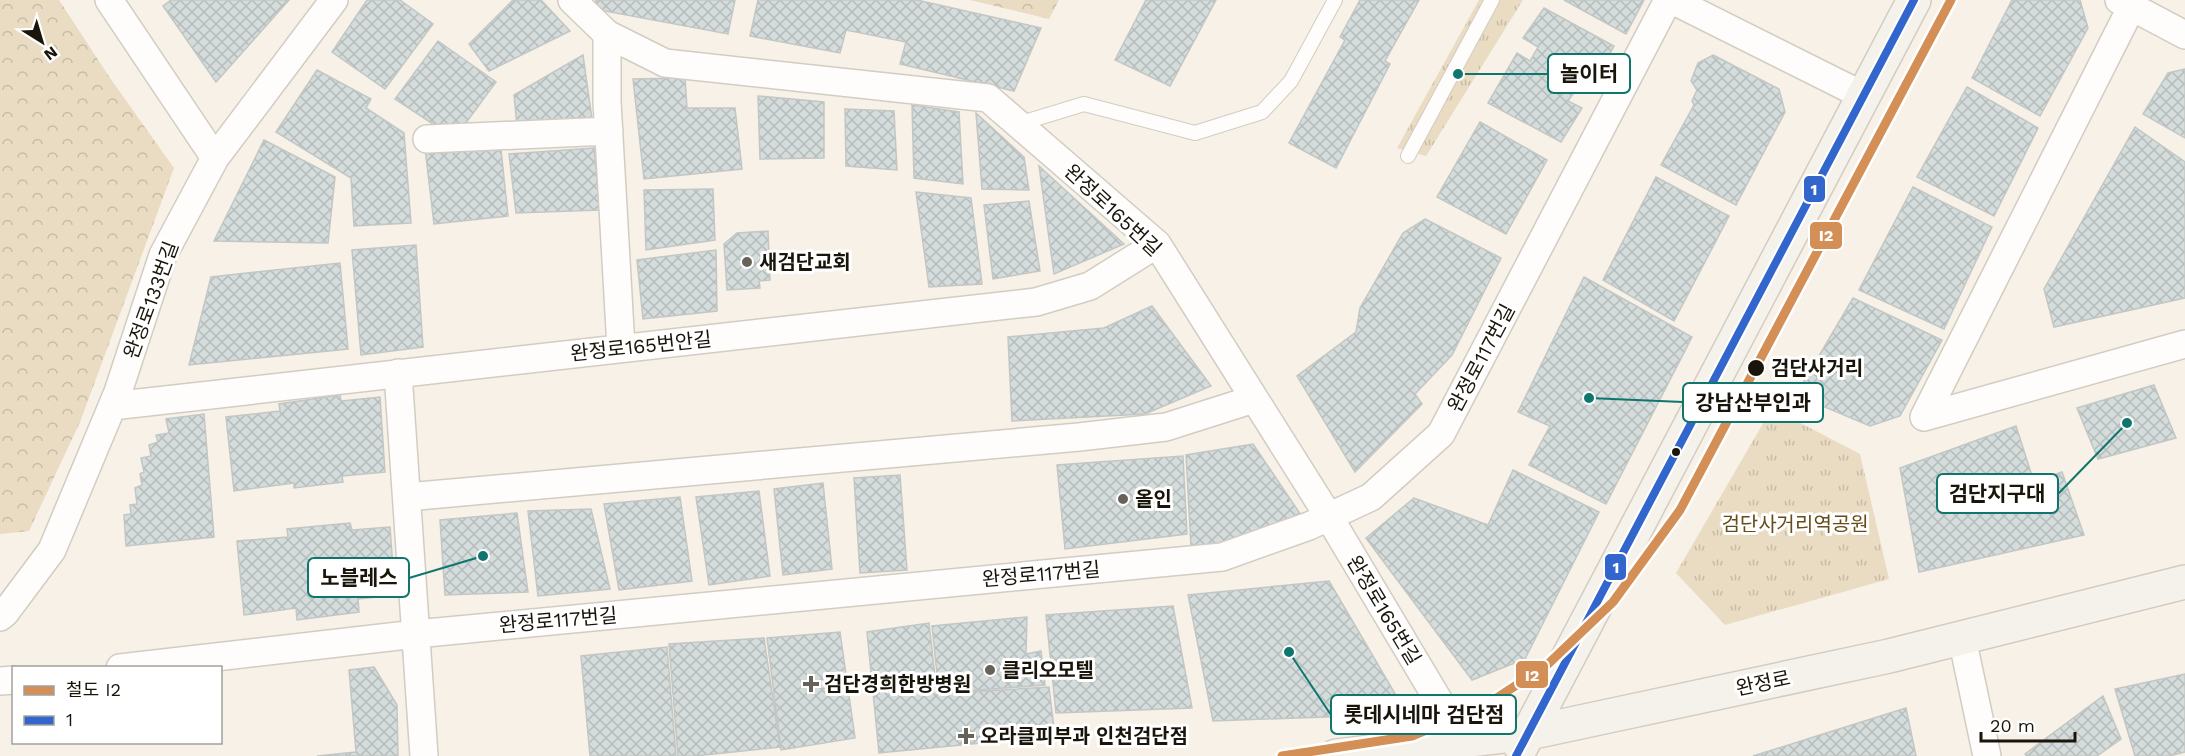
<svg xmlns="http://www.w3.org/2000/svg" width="2185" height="756" font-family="'Work Sans','Noto Sans KR',sans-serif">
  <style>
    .forest { fill: url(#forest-crowns) }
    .park { fill: url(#park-tufts) }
    .building { fill: url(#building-cross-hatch); stroke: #c3c7c4; stroke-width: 1.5 }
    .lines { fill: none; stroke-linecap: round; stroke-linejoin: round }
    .lane-casing { stroke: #d2ccc3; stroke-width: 16 }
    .street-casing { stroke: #d2ccc3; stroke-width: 30 }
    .secondary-casing { stroke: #d2ccc3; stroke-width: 36 }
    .lane { stroke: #fefdfb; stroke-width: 14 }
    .street { stroke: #fefdfb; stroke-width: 27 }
    .secondary { stroke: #f5f2eb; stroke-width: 33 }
    .bus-1-casing { stroke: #fff; stroke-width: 12 }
    .bus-1 { stroke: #36c; stroke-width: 8 }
    .rail-1-casing { stroke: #fff; stroke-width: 14 }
    .rail-1 { stroke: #d38f55; stroke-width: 9 }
    .poi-dot { fill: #676257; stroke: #fff; stroke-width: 2 }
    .stop-dot { fill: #1a150a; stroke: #fff; stroke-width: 2 }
    .labels { text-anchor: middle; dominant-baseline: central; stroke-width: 6; stroke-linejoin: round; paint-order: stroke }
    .street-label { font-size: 20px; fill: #1a150a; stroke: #fff }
    .poi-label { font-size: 20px; font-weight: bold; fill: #1a150a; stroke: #fff; text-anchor: start }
    .stop-label { font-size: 20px; font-weight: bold; fill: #1a150a; stroke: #fff; text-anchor: start }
    .park-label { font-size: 20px; fill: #654c1a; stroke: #fff }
    .leader { fill: none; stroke: #0f766e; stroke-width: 2 }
    .callout-dot { fill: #0f766e; stroke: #fff; stroke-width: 2 }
    .callout { fill: #fff; stroke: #0f766e; stroke-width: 2 }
    .callout-label { font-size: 21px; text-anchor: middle; font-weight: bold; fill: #1a150a }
    .line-badge { stroke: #fff; stroke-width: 2 }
    .badge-label { font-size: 16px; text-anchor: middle; font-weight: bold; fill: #fff }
  </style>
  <defs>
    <pattern id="forest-crowns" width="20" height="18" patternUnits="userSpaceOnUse" patternTransform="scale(1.5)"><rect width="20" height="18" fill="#eadcc3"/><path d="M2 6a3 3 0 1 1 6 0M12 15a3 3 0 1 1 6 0" fill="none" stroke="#c8bca6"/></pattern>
    <pattern id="park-tufts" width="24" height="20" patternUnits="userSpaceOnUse" patternTransform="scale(1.5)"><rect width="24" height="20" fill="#eadcc3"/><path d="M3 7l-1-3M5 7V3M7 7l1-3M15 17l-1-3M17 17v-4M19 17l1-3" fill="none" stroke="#c8bca6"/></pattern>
    <pattern id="building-cross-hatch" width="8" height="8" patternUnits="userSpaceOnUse" patternTransform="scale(1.5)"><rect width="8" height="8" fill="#d4dcdc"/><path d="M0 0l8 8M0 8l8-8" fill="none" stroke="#b5bcbb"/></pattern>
  </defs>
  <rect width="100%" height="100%" fill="#f7f1e7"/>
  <path class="forest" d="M0 0H59L110 78 174 168 80 422 29 531 0 534Z
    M970 0H1059L1049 19Z"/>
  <path class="park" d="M1479 0H1523L1426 156 1397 148Z
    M1772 408 1860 454 1889 579 1725 625 1676 573Z"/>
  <path class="building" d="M171 0H289L216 82 163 6Z
    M367 0H400L433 24 385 89 332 52Z
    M513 0H541L570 31 489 71 469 44Z
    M596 0H735L728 34 594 9Z
    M758 0H917L1041 28 1014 91 900 64 906 42 846 30 840 53 750 36Z
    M1146 0H1216L1170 86 1115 60Z
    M1360 0H1419L1385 61 1390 64 1336 168 1289 143 1345 40 1340 37Z
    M1564 0H1644L1626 34Z
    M2012 0H2080L2088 28 2040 116 1972 78Z
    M1544 8 1614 46 1596 80 1586 75 1568 101 1582 108 1561 142 1488 103 1517 53 1530 61 1538 47 1523 38Z
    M438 41 496 82 463 127 439 128 395 99Z
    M583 55 592 119 517 126 514 95Z
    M1713 55 1779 89 1785 112 1736 205 1661 165 1694 105 1692 101 1697 90 1691 81 1698 63Z
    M2185 69V138L2143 114 2168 73Z
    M317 70 371 99 366 108 404 133 411 223 354 226 351 178 276 132Z
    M685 78 687 108H735L742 169 644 179 633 79Z
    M1967 87 2038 128 1994 216 1917 177Z
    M758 96 824 102V158L760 159Z
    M912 105 959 112 963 184 914 178Z
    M845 109 894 111 897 170 846 166Z
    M976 113 1024 157 1029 190 982 189Z
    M1480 122 1547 160 1506 234 1437 197Z
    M2135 127 2185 162V298L2054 327 2044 289Z
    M264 140 335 177 328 243 214 241Z
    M500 140 508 216 434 224 425 148Z
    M594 148 600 210 516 213 509 154Z
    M1039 166 1124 244 1054 274Z
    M1656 177 1729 216 1674 321 1603 280Z
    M1913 187 1992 227 1944 329 1859 290Z
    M713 189 715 240 646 250 644 190Z
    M916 192 971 198 982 284 929 287Z
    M1029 201 1040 271 993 279 984 205Z
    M1425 219 1501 258 1452 355 1415 394 1422 404 1355 472 1297 376 1356 332 1360 308 1403 233Z
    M768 231 770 280 759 281 760 288 727 290 724 244 737 233Z
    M416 245 423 347 361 355 352 250Z
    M716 250 717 311 643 319 637 260Z
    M340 263 348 349 189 365 211 277Z
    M1584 277 1692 337 1606 504 1529 465 1550 426 1518 412Z
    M1853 298 1942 340 1900 416 1870 426 1796 395Z
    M1152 306 1211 386 1145 414 1012 421 1008 337 1104 328Z
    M2154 385 2176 438 2098 459 2077 408Z
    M340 395 341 401 380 397 385 472 342 476 343 482 294 488V483L234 491 226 417 280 411 279 404Z
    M204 414 214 537 126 546 124 515 131 514 130 505 137 504 135 488 142 485 140 474 144 472 141 458 151 456 149 445 158 442 156 435 169 433 166 419Z
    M2016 426 2034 482 2062 472 2084 535 1919 572 1900 468Z
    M1253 444 1303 518 1220 546 1191 547 1186 455Z
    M1183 456 1187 534 1065 549 1057 465Z
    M1513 470 1599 512 1525 659 1472 680 1366 538 1414 498 1488 525Z
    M900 475 907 570 860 573 854 478Z
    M823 483 832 569 783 575 774 489Z
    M759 491 770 576 709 585 696 497Z
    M680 497 692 581 619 590 604 504Z
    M591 509 610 589 538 596 528 511Z
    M517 513 528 592 445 595 440 520Z
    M350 523 352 530 390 527 395 595 358 599 359 612 297 620 296 608 244 615 237 541 288 537 287 529Z
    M1329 581 1407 714 1213 721 1188 595Z
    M1173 606 1192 708 1056 713 1046 615Z
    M1027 617 1026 654 1041 651 1045 685 939 693 932 626Z
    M929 623 937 694 1049 687 1055 736 879 753 867 632Z
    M840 632 855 738 781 750 767 638Z
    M764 638 780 747 695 756H678L669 644Z
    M667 647 676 756H590L581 656Z
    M374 667 397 705 398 756H317L356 752 349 670Z
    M2185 674V752L2169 756H2135L2115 689Z
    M2103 696 2121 739 2097 756H2027L2025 754Z
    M1906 708 1916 756H1753L1820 735Z"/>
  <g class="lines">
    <defs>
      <path id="lane" d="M1018 124 1084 104 1195 133 1262 112 1291 81 1335 0
        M1408 156 1492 0"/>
      <path id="street" d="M109 0 215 158
        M572 0 607 34 665 63 988 98 1157 244 1329 517 1446 713
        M1672 0 1864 96
        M2119 0 2185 35
        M2135 0 1924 417 2185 344
        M607 34V102L621 348
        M427 139 609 131
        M398 373 424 756
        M112 406 1036 302 1090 286 1157 244
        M407 497 1079 437 1166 427 1254 399
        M0 617 5 613 52 550 118 392 163 255 215 158 334 0
        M1962 638 1987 756
        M120 668 416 634 1222 557 1309 526 1371 497 1441 434 1668 0
        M0 681 14 680"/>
      <path id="secondary" d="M1521 747 1914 0
        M1336 756 1529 733 1889 656 2185 582"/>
    </defs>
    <use href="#lane" class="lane-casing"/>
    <use href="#street" class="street-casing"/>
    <use href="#secondary" class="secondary-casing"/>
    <use href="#lane" class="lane"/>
    <use href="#street" class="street"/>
    <use href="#secondary" class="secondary"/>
    <defs>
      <path id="bus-1" d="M1516 756 1914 0"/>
    </defs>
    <use href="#bus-1" class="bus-1-casing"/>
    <use href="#bus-1" class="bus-1"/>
    <defs>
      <path id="rail-1" d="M1282 756 1412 736 1486 705 1547 665 1613 602 1680 510 1951 0"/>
    </defs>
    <use href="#rail-1" class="rail-1-casing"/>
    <use href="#rail-1" class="rail-1"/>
  </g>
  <g class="poi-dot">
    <circle cx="747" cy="262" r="6"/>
    <circle cx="1123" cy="499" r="6"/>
    <circle cx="990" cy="670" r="6"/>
    <path d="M808 675h6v6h6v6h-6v6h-6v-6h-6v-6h6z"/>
    <path d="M963 727h6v6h6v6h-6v6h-6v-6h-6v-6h6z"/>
  </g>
  <g class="stop-dot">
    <circle cx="1756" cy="368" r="9"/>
    <circle cx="1676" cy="452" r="5"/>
  </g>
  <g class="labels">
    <g class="street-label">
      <text transform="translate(1113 210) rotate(43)">완정로165번길</text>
      <text transform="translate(151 300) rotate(-70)">완정로133번길</text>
      <text transform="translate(641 346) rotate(-6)">완정로165번안길</text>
      <text transform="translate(1481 358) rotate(-62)">완정로117번길</text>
      <text transform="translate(1041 574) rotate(-5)">완정로117번길</text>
      <text transform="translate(1384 610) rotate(59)">완정로165번길</text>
      <text transform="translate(558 620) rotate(-5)">완정로117번길</text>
      <text transform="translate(1763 683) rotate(-12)">완정로</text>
    </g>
    <g class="poi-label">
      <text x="759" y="262">새검단교회</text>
      <text x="1135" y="499">올인</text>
      <text x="1002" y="670">클리오모텔</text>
      <text x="824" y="684">검단경희한방병원</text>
      <text x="980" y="736">오라클피부과 인천검단점</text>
    </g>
    <g class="stop-label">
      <text x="1771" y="368">검단사거리</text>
    </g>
    <g class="park-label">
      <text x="1795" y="524">검단사거리역공원</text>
    </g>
  </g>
  <path class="leader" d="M1458 74L1548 74M1589 398L1683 402M2127 423L2058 494M483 556L409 578M1289 652L1331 715"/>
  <g class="callout-dot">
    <circle cx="1458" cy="74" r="6"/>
    <circle cx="1589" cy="398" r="6"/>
    <circle cx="2127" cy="423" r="6"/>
    <circle cx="483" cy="556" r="6"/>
    <circle cx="1289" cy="652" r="6"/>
  </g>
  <g class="callout">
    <rect x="1548" y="54" width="82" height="39" rx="6"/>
    <rect x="1683" y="383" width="140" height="39" rx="6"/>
    <rect x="1937" y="474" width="121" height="39" rx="6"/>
    <rect x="308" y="558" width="101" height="39" rx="6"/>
    <rect x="1331" y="695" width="185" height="39" rx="6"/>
  </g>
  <g class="callout-label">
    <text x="1589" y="81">놀이터</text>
    <text x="1753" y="410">강남산부인과</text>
    <text x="1997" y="501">검단지구대</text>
    <text x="359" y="585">노블레스</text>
    <text x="1424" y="722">롯데시네마 검단점</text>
  </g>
  <g class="line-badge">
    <rect x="1803" y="175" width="23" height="28" rx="6" fill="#36c"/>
    <rect x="1809" y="221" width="34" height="29" rx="6" fill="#d38f55"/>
    <rect x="1604" y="553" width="23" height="28" rx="6" fill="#36c"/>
    <rect x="1515" y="660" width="34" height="29" rx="6" fill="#d38f55"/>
  </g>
  <g class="badge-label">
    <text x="1814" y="195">1</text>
    <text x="1826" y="241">I2</text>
    <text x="1616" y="573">1</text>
    <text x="1532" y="681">I2</text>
  </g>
  <rect x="12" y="666" width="210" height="78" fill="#ffffff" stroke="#a3a19d" stroke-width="1.5"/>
  <rect x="24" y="686" width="30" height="9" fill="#d38f55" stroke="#a3a19d" stroke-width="1.5"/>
  <text x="66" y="696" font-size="18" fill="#1a150a">철도 I2</text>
  <rect x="24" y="716" width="30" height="9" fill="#3366cc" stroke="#a3a19d" stroke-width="1.5"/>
  <text x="66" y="726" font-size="18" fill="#1a150a">1</text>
  <g transform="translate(42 42) rotate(143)" stroke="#ffffff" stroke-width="4.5" paint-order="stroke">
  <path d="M0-4.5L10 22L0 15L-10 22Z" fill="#1a150a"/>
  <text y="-9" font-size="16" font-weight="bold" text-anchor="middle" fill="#1a150a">N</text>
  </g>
  <path d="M1981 732v9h94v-9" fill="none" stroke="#1a150a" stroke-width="3"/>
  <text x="1990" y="732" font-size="18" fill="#1a150a" stroke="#ffffff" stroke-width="4.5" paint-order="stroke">20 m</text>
</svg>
